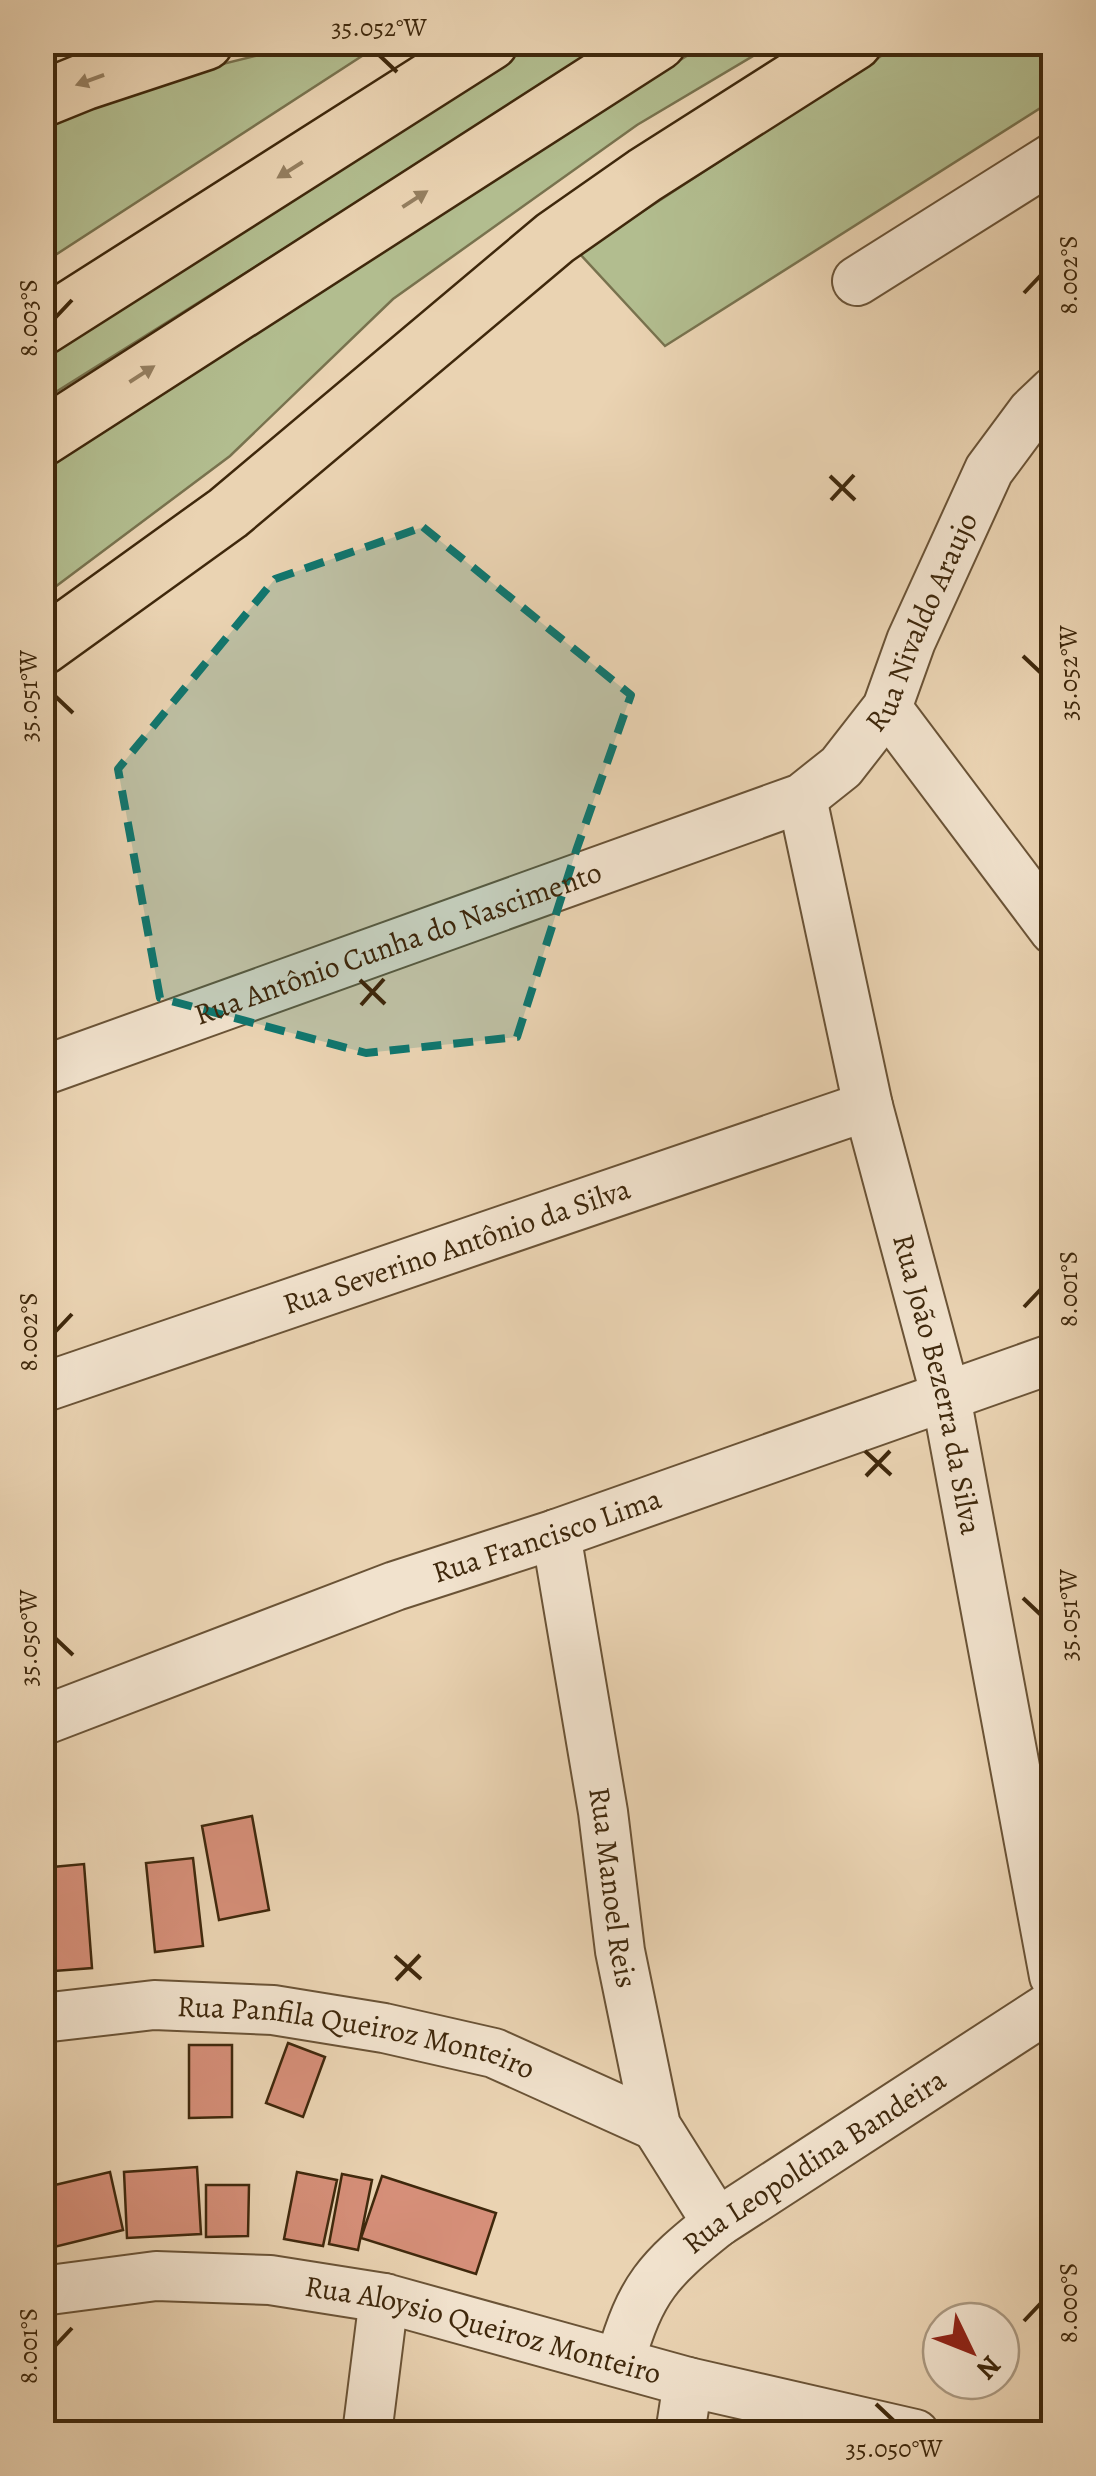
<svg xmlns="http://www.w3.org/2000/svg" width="1096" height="2476" font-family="Alegreya,serif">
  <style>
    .green { fill: #b2bd8f; stroke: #78724e; stroke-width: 2.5 }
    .building { fill: #d68f79; stroke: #3f280c; stroke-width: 2.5 }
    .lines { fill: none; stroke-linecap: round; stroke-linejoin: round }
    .minor-casing { stroke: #6a5336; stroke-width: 52 }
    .highway-casing { stroke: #3f280c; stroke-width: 60 }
    .minor { stroke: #f1e2cd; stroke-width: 48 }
    .highway { stroke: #ead3b2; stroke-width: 55 }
    .oneway { fill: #947e5f }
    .marked { fill: #0f766e; fill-opacity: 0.2; stroke: #0f766e; stroke-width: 8; stroke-dasharray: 20 12; stroke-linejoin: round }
    .ticks { fill: none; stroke: #3f280c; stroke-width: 4 }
    .labels { text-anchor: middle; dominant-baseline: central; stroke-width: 9; stroke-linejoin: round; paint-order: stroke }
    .street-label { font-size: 30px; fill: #3f280c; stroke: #f1e2cd }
    .neatline { fill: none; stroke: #3f280c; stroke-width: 4 }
    .ticks-label { font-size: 25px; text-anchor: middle; fill: #3f280c }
  </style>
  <rect width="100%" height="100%" fill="#ead3b2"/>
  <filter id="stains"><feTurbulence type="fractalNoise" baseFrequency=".002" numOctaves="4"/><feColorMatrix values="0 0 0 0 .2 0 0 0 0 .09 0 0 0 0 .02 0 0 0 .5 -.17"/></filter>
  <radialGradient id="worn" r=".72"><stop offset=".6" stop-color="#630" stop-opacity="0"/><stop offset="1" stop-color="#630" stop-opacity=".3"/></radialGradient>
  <path class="green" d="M308 43H382L43 263V124L166 78Z
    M523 43H612L43 400V350Z
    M707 43H775L637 125 393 299 230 456 43 596V465Z
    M901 43H1053V100L665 346 579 253Z"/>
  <path class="building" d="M252 1816 269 1910 219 1920 202 1826Z
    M193 1858 203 1946 155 1952 146 1863Z
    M84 1864 92 1968 42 1972V1868Z
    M288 2043 325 2057 303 2117 266 2103Z
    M189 2045H232V2117L189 2118Z
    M197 2167 201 2234 127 2238 124 2172Z
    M110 2172 123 2230 42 2250V2188Z
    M297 2172 337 2180 323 2246 284 2239Z
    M342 2174 372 2180 358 2250 329 2244Z
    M382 2176 496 2213 476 2274 361 2238Z
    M206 2185H249L248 2236 206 2237Z"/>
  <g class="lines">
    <defs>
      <g id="minor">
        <path d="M857 281 1054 157"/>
        <path d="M887 708 1054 930"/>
        <path id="s1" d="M802 798 868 1106 946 1397 1054 1976"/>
        <path id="s2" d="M42 1071 802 798 841 767 887 708 911 641 989 470 1032 412 1054 391"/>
        <path id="s3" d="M42 1388 868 1106"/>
        <path id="s4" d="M556 1534 603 1812 620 1951 656 2126 717 2223"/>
        <path id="s5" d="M42 1721 395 1586 556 1534 1054 1358"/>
        <path id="s6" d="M42 2018 154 2005 273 2010 384 2028 494 2053 656 2126"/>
        <path id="s7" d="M42 2291 156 2276 270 2280 384 2298 688 2382 915 2434"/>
        <path id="s8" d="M620 2361C641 2288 658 2270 717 2223L1054 2004"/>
        <path d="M367 2434 384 2298"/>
        <path d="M680 2434 688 2382"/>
      </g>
      <path id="highway" d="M42 99 84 82 205 42
        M42 327 490 42
        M42 438 658 42
        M42 647 228 513 555 238 645 175 854 42"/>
    </defs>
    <use href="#minor" class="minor-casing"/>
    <use href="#highway" class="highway-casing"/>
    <use href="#minor" class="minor"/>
    <use href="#highway" class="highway"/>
  </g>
  <defs><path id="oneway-solid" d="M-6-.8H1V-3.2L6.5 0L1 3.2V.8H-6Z" transform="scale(2.5)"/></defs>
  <g class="oneway">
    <use href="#oneway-solid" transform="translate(90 80) rotate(160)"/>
    <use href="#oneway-solid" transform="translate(290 170) rotate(148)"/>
    <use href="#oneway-solid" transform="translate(415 199) rotate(-33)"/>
    <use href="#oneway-solid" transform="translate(142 374) rotate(-33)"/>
  </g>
  <path class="marked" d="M423 527 631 695 577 848 517 1037 366 1053 160 998 118 769 275 579Z"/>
  <path class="ticks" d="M379 55 397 72M1024 293 1041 275M55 318 72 300M830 476 855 500M831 500 854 475M1023 656 1041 673M55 696 73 713M360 980 385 1004M361 1005 384 979M1024 1307 1041 1289M55 1332 72 1314M865 1451 891 1475M866 1476 890 1451M1023 1598 1041 1615M55 1638 73 1655M395 1956 421 1979M396 1980 420 1955M1024 2321 1041 2303M55 2346 72 2328M876 2404 894 2421"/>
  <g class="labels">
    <g class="street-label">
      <text stroke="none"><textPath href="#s2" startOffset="1025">Rua Nivaldo Araujo</textPath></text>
      <text stroke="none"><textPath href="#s2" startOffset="378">Rua Antônio Cunha do Nascimento</textPath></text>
      <text stroke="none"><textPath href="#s3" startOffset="438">Rua Severino Antônio da Silva</textPath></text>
      <text stroke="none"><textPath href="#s1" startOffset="602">Rua João Bezerra da Silva</textPath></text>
      <text stroke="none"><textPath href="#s5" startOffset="538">Rua Francisco Lima</textPath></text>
      <text stroke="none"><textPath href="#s4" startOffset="358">Rua Manoel Reis</textPath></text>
      <text stroke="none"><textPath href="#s6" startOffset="318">Rua Panfila Queiroz Monteiro</textPath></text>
      <text stroke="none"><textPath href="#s8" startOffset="288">Rua Leopoldina Bandeira</textPath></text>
      <text stroke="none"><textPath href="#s7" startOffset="448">Rua Aloysio Queiroz Monteiro</textPath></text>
    </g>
  </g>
  <rect width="1096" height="2476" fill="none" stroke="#ead3b2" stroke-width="110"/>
  <g transform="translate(971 2351) rotate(133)"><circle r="48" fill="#f1e2cd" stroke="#aa9880" stroke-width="2.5"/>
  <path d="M0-8L18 38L0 25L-18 38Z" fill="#8f2418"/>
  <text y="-15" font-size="28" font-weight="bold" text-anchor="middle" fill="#3f280c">N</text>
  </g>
  <rect x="55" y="55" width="986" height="2366" class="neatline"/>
  <g class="ticks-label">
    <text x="379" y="36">35.052°W</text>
    <text transform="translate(1068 275) rotate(-90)" y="9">8.002°S</text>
    <text transform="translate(28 318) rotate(-90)" y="9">8.003°S</text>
    <text transform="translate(1068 673) rotate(-90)" y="9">35.052°W</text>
    <text transform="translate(28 696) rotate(-90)" y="9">35.051°W</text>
    <text transform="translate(1068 1289) rotate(-90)" y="9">8.001°S</text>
    <text transform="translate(28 1332) rotate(-90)" y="9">8.002°S</text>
    <text transform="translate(1068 1615) rotate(-90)" y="9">35.051°W</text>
    <text transform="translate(28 1638) rotate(-90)" y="9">35.050°W</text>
    <text transform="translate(1068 2303) rotate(-90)" y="9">8.000°S</text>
    <text transform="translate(28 2346) rotate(-90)" y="9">8.001°S</text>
    <text x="894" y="2457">35.050°W</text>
  </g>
  <rect width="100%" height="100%" filter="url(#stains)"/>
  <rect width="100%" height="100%" fill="url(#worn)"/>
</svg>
